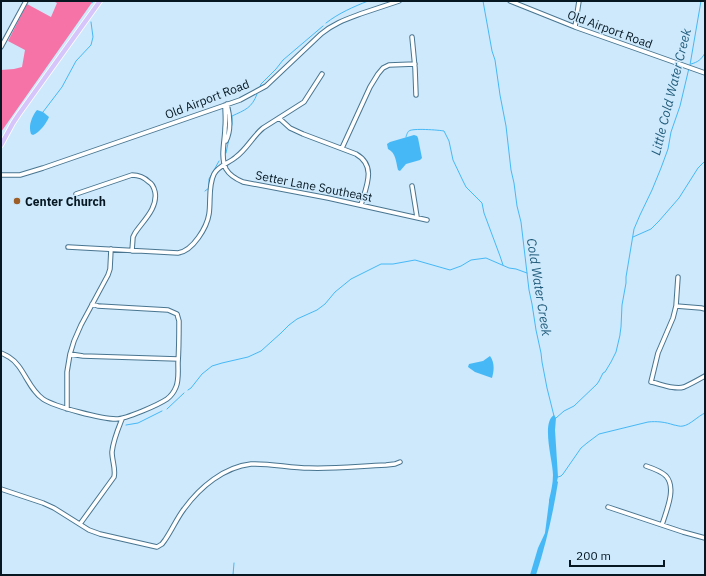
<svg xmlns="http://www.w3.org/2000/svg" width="706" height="576" font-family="'IBM Plex Sans',sans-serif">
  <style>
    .forest { fill: #f673a8 }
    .water { fill: #46b8f6 }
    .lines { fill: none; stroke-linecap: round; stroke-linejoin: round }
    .stream { stroke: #46b8f6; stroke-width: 1 }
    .minor-casing { stroke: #497590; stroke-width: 5.5 }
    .major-casing { stroke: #fff; stroke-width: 6 }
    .minor { stroke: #fff; stroke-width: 3.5 }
    .major { stroke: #d5c5fa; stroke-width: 4.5 }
    .poi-dot { fill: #9e5e28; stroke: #cde9fb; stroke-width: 1.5 }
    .labels { text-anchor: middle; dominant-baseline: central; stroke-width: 3; stroke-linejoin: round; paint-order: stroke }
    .street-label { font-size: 12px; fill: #061722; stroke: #cde9fb }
    .poi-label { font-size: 12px; font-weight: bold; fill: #061722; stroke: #cde9fb; text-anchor: start }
    .water-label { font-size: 13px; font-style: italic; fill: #215b7b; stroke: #cde9fb }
  </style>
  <rect width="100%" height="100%" fill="#cde9fb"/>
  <path class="forest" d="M53 1H93L1 132V70L14 69 22 67 25 50 8 41 27 4 51 17 57 3Z"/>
  <path class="water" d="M37 110 43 112 49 117C46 124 40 132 33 135L31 134C28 126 32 116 37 110Z
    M414 135 417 136 418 138 422 158 420 160 406 164 400 171 398 170C396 162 396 153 388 149L387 144 390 142Z
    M490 356C495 363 494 371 492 378L475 372 468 367 469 364 483 361Z
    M554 415 556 418 555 430 558 477 557 481 558 482C553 514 546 544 536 575H530L538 548 545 533 549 502V500C551 492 553 483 553 475 553 461 541 423 554 415Z"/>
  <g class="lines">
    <path class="stream" d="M483 1 492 51 495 60 500 95 506 126 511 170 514 183 517 206 521 222 529 290 532 304 536 330 541 353 542 362 547 388 554 416
      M92 3 93 1
      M326 23C339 13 353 7 368 1
      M691 64C698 62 701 60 705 53
      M690 65 701 1
      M260 87 261 84 276 69 283 60 323 26
      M43 112 62 87 76 61 91 45 93 37 91 22
      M406 137C406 136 408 131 409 131 412 128 439 130 444 131L449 141 453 160 463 181 466 187 482 203 484 213 500 256 503 265
      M226 153 232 124V116C245 110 252 108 257 94
      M209 185V179L219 161
      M205 191 209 188
      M633 237 651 229 659 221 679 198 698 168 705 161
      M188 390 191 388 202 374 212 366 222 363 248 357 261 351 281 333 289 325 297 319 317 310 325 304 335 292 351 279 381 264H393L415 260 450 270 461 266 471 260 486 258 509 268 516 269 527 273
      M167 409 184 393
      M556 418 564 411 574 406 597 384 599 381 603 373 605 372 611 362 616 352 620 335V334L621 327 622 305 626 283V277L634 229 640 215 652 190 661 168 668 149 671 132 680 106 689 68
      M126 425 138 423 162 411
      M558 477 561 476 563 474 581 448 587 443 599 434 648 422C657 421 665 422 674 425 676 425 680 427 683 426 690 425 698 416 705 413
      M233 575 234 563"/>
    <defs>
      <path id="minor" d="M510 1 575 27 705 73
        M575 27 579 1
        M412 37 415 68 416 95
        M1 47 26 1
        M225 105C225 113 226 120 225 128 225 140 220 157 226 169 230 176 236 179 243 182L328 198 427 220
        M279 118 290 128 303 134 356 154C377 166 366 187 361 205
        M226 141C231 131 230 116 227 104
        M342 148 370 87 378 74 383 68 389 65 415 64
        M1 175H20L43 168 240 100 266 86 321 34C334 23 347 19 363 13 375 9 387 5 399 1
        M412 186 417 217
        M76 194 132 175C139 175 144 177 149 182 153 184 154 188 155 192 158 208 143 221 135 233L133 237 132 251
        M68 247 178 253C193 251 207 227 209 214 211 201 208 186 214 174 218 166 229 163 236 157 247 149 253 136 263 128L304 102 322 74
        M678 277 676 306 673 318 658 353 651 382C661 384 674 390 684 387 691 384 698 380 705 376
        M676 306 701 308 705 309
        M1 353C4 354 7 356 9 357 24 366 28 389 43 399 55 407 102 419 116 419 126 419 158 405 167 399 171 396 174 392 176 387 179 380 178 371 178 363 179 349 179 335 179 321L177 314 168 310 98 306 92 304
        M70 354 83 356 178 359
        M67 409V372L70 354 74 341 81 325 108 275 110 269 111 249
        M646 466C652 468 661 471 666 476 677 488 666 511 662 525
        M1 489 43 503 54 508 89 530 100 534 157 547 162 544 165 540C172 530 177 518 184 509 200 487 224 467 251 464 270 463 290 468 309 468 334 469 360 466 386 465L395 464 400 462
        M608 507 683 532 705 538
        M80 524 114 477C116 469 112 461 112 452 113 441 118 429 122 419"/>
      <path id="major" d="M1 145 13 123 19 114 100 1"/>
    </defs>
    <use href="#minor" class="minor-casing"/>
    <use href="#major" class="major-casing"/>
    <use href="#minor" class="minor"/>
    <use href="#major" class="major"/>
  </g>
  <circle class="poi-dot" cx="17" cy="201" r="4"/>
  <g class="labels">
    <g class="street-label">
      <text transform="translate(610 29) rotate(20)">Old Airport Road</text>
      <text transform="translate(207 99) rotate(-21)">Old Airport Road</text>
      <text transform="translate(314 186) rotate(11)">Setter Lane Southeast</text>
    </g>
    <g class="poi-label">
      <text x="25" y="201">Center Church</text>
    </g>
    <g class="water-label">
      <text transform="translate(671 92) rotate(-76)">Little Cold Water Creek</text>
      <text transform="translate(539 287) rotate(81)">Cold Water Creek</text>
    </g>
  </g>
  <rect width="706" height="576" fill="none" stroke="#061722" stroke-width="4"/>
  <path d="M570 560v6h94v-6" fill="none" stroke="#061722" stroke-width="2"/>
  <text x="576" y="560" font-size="12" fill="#061722" stroke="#cde9fb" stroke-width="3" paint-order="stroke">200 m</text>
</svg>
